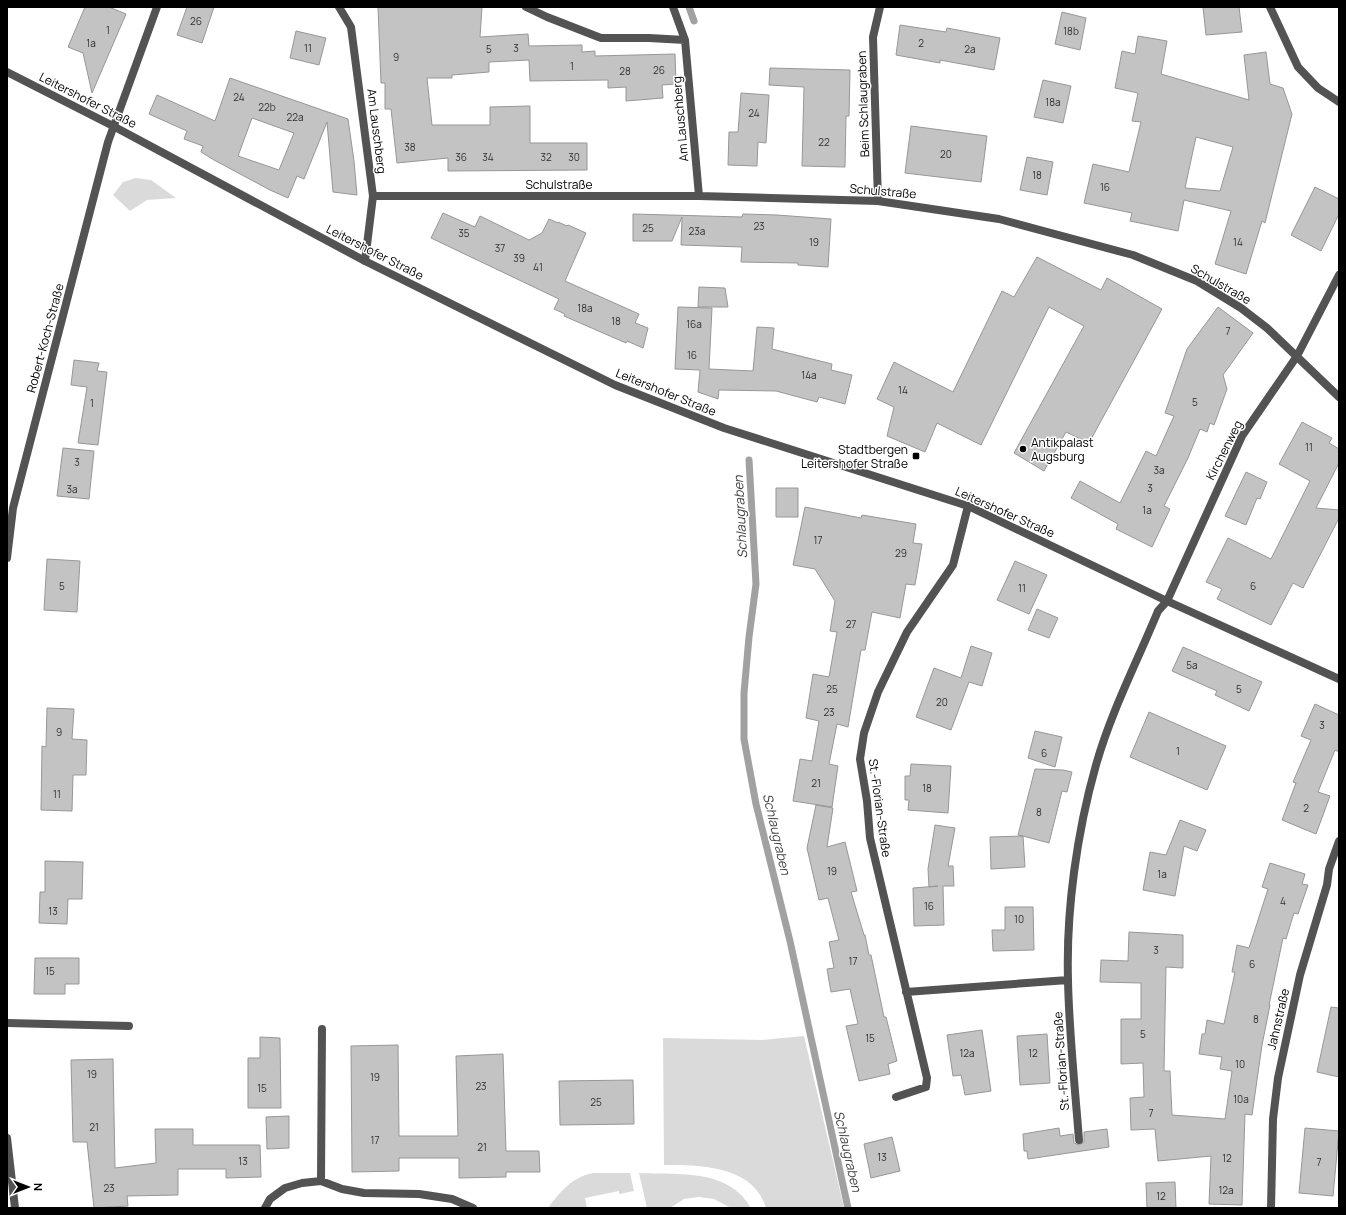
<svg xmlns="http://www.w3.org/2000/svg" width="1346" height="1215" font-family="Manrope,sans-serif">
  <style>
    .green { fill: #dadada }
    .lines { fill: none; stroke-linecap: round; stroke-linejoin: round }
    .stream { stroke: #a1a1a1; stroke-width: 7 }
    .building { fill: #c3c3c3; stroke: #979797; fill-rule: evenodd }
    .minor { stroke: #535353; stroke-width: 8 }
    .tertiary { stroke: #535353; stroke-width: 8 }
    .poi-dot { fill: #000; stroke: #fff; stroke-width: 1.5 }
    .labels { text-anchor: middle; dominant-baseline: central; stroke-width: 3; stroke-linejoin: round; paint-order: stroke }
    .number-label { font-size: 10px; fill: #313131 }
    .street-label { font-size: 12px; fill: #000; stroke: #fff }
    .poi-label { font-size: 12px; fill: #000; stroke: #fff; text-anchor: start }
    .water-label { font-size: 13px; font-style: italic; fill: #424242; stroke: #fff }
  </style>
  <rect width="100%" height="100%" fill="#fff"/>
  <path class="green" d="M136 178 151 180 176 198 147 200 130 211 113 195 123 182Z
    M804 1036 844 1208H766C753 1165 700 1165 664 1165L663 1038 761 1040Z
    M593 1173H630L634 1191 619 1194V1191L585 1198 587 1208H548C560 1192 572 1177 593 1173Z
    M639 1173C679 1175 728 1168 751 1208H731L714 1199 699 1197 684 1199 670 1208H647Z"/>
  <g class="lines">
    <path class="stream" d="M689 7 694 21
      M749 460 756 584 749 637 744 693V739L756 804 790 941 848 1208"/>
  </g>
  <path class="building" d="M85 7H109L126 14 92 93 83 53 68 47Z
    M187 7H214L202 43 177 35Z
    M378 7H482L480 37 528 34 529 46 582 45V52L595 51V56L675 54 676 84 662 85 663 98 626 101V87L608 88V80L530 81 529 60 489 62V72L452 75V78H427L432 125H490V107L530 106V143H587V170L448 171V158L397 163 391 109H385V83H381Z
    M1203 7H1239L1242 32 1206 35Z
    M1062 12 1086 18 1080 50 1055 44Z
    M900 25 946 32 947 28 1000 38 994 70 940 60V63L896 55Z
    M296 31 326 38 319 65 290 58Z
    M1138 36 1167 41 1161 74 1249 100 1244 55 1266 52 1270 84 1283 88 1292 114 1265 223 1262 221 1246 274 1215 264 1231 211 1184 200 1178 231 1130 221 1132 213 1084 203 1093 164 1129 172 1141 122 1132 121 1138 93 1115 88 1122 51 1135 54ZM1196 137 1233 147 1220 191 1185 188Z
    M770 68 850 70 849 116H846L845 167 802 166 804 87 769 85Z
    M230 78 348 119 354 161 357 195 333 192 327 122 304 179 297 176 288 198 270 190 214 160 201 152 203 146 184 139 187 131 149 114 157 95 215 121ZM252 118 294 133 279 170 238 156Z
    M1043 80 1071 86 1063 123 1034 117Z
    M741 93 769 95 766 143 758 142 757 166 728 165 729 132H738Z
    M911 126 987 136 981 182 905 173Z
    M1027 157 1053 162 1047 195 1020 190Z
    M1315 187 1339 199V214L1321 251 1291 235Z
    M443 213 475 227 480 216 529 240 542 233 549 219 558 223V222L567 226 568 225 586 233 565 281 639 314 635 323 648 328 643 348 627 341 626 343 564 316 565 314 554 309 559 299 431 238Z
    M633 214 742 217 743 214 777 215 831 219 828 267 798 265V263L741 262 742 247 681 245 682 217 672 241H633Z
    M1037 257 1101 290 1107 278 1162 309 1089 443 1066 432 1044 471 1014 453 1084 326 1049 307 981 445 937 423 925 452 887 436 894 407 877 399 894 362 953 392 1002 291 1014 297Z
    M699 287 725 288 728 307H698Z
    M678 307 712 308 709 369 753 371 757 327 774 328 772 349 832 364 831 370 852 375 845 404 819 397 817 402 776 391 719 390 718 399 698 392 700 370 675 369Z
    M1218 307 1253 333 1223 375 1227 389 1214 425 1210 423 1207 432 1200 429 1188 458 1164 506 1170 509 1152 547 1116 529 1118 524 1071 498 1080 481 1120 503 1146 451 1156 456 1174 416 1165 413 1187 349Z
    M74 360 99 363 97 371 107 372 98 445 78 443 87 387 71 385Z
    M1302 422 1332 438 1329 443 1339 449V463L1316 508 1339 510V518L1303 588 1293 583 1271 625 1217 599 1222 589 1206 582 1228 538 1271 559 1310 481 1279 464Z
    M63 448 94 451 89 499 57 496Z
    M1246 472 1267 482 1260 499 1257 498 1246 525 1225 516Z
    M776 488H798V517H776Z
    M805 507 861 518 862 515 916 524 913 543 922 544 915 585 906 584 900 618 872 612 865 650H861L848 727 837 724 829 764 838 766 832 807 793 801 800 759 812 761 819 721 806 718 813 674 829 677 837 632 830 631 835 601 815 569 793 565Z
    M47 559 80 561 77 612 44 610Z
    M1015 561 1047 575 1029 614 997 600Z
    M1037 609 1058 618 1049 638 1028 630Z
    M971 646 992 653 982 686 969 682 951 730 916 717 934 668 961 678Z
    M1183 647 1262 682 1249 711 1215 695 1217 691 1172 671Z
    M1315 704 1339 715V752L1335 750 1318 792 1330 796 1316 834 1282 820 1296 783 1293 782 1311 740 1301 736Z
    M47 708 74 709 72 739 87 740 86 775H73L72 811 41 810 42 746 46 747Z
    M1149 712 1226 746 1207 790 1130 757Z
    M1035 731 1062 737 1055 767 1028 758Z
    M911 764 951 766 948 813 908 810 909 800H905V776H910Z
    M1035 769 1063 770 1072 772 1067 792 1062 791 1049 843 1023 836 1025 867 991 869 990 837 1023 836 1018 835Z
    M816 805 833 808 827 847 845 842 857 891 851 892 864 935H865L869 955H871L884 1017H886L897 1061 888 1064 890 1074 859 1081 846 1026 858 1024 850 989 831 992 827 969 834 968 829 942 839 940 828 898 819 900 807 848Z
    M1180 820 1206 830 1197 851 1184 846 1175 896 1143 890 1150 852 1166 855Z
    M935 825 955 828 948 866H953L954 886H943L944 925 914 926 913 888 938 886 929 887 928 869Z
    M45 861 83 862 82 899H68L67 924 39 923 40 892H45Z
    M1270 863 1305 874 1302 884 1308 885 1298 914 1294 913 1286 939 1283 938 1269 1005H1270L1262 1045 1252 1115 1245 1114 1242 1205 1209 1204 1211 1156 1158 1161 1155 1129 1131 1130 1130 1098 1144 1097 1143 1063 1121 1064V1019H1141V983L1100 982 1101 960 1128 961 1129 932 1183 935V968L1166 967 1164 1071H1170L1172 1115 1225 1119 1232 1071 1220 1069 1222 1057 1199 1054 1202 1034H1205L1207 1020 1224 1024 1235 972H1232L1237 945 1249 948 1268 889 1262 887Z
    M1005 907H1033L1034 950 993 951 992 930H1005Z
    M35 958H79V984H65V994H34Z
    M1331 1007 1339 1008V1077L1317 1072Z
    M982 1030 991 1091 965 1095 961 1075 953 1076 947 1035Z
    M1047 1034 1050 1083 1020 1085 1017 1036Z
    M260 1037 280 1038 281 1108H248V1058H260Z
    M398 1045 399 1136H458L456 1056 503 1054 506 1151H539L540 1172H506V1177L459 1178V1158H399V1171L352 1172 351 1046Z
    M113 1059 115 1168 156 1163 155 1129H193V1145H260L261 1177 226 1178V1169H178V1195L127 1196 128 1206 94 1208 87 1142H73L71 1060Z
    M633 1080 634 1124 560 1125 559 1081Z
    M289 1116V1148L267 1149 266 1117Z
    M1059 1128 1060 1136 1073 1134 1074 1143 1079 1145 1084 1142V1132L1107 1129 1109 1147 1028 1159 1027 1151H1024L1023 1134Z
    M1305 1128 1339 1131 1333 1196 1299 1193Z
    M892 1137 900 1171 871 1178 864 1144Z
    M1175 1182 1176 1208H1147L1146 1183Z"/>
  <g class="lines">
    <path class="minor" d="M339 7 351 27 373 196 365 261
      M526 7 547 17 601 38H649L685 40 699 196
      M673 7 685 40
      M1270 7 1298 67 1318 88 1339 102
      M373 196H699L878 201 999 219 1133 255 1197 281 1241 308 1267 328 1339 397
      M878 201 873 37 880 7
      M7 558 13 508 108 142 157 7
      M906 992 1068 980
      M7 1023 129 1026
      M896 1097 926 1087 927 1078 870 838 867 801 860 759 864 733 878 692 907 632 953 565 968 506
      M7 1138 15 1208
      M1079 1140C1075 1087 1069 1033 1068 980 1066 910 1077 832 1096 765 1111 712 1137 662 1158 611L1167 601 1242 436 1297 356 1339 275
      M321 1181 322 1029
      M265 1208 270 1199 285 1188 302 1183 321 1181 342 1189 364 1193 419 1194 452 1199 473 1208
      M1271 1208 1273 1119 1278 1078 1300 975 1327 885 1329 869 1339 841"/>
    <path class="tertiary" d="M7 72 113 126 365 261 615 385 724 428 968 506 1167 601 1339 679"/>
  </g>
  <g class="poi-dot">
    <circle cx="1023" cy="449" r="4"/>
    <rect x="912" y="452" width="8" height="8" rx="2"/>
  </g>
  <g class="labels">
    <g class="number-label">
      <text x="196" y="21">26</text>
      <text x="108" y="30">1</text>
      <text x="1071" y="31">18b</text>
      <text x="91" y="43">1a</text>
      <text x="921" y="43">2</text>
      <text x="308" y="48">11</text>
      <text x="516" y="48">3</text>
      <text x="489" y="49">5</text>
      <text x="970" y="49">2a</text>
      <text x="396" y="57">9</text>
      <text x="572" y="66">1</text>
      <text x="659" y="70">26</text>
      <text x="625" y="71">28</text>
      <text x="239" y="97">24</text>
      <text x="1053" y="102">18a</text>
      <text x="267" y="107">22b</text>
      <text x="754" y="113">24</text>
      <text x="295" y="117">22a</text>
      <text x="824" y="142">22</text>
      <text x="410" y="147">38</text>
      <text x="946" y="154">20</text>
      <text x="461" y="157">36</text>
      <text x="488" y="157">34</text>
      <text x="546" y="157">32</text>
      <text x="574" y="157">30</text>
      <text x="1037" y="175">18</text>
      <text x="1105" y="187">16</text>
      <text x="759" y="226">23</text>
      <text x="648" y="228">25</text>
      <text x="697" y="231">23a</text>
      <text x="464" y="233">35</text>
      <text x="814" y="242">19</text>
      <text x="1238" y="242">14</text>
      <text x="500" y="248">37</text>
      <text x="519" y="258">39</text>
      <text x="538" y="267">41</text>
      <text x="585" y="308">18a</text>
      <text x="616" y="321">18</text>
      <text x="694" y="324">16a</text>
      <text x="1228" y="331">7</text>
      <text x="692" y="355">16</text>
      <text x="809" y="375">14a</text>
      <text x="903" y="390">14</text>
      <text x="1195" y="402">5</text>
      <text x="92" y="403">1</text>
      <text x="1309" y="447">11</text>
      <text x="77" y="462">3</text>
      <text x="1159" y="470">3a</text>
      <text x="1150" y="488">3</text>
      <text x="72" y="489">3a</text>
      <text x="1147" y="510">1a</text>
      <text x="818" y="540">17</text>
      <text x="901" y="553">29</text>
      <text x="62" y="586">5</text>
      <text x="1253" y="586">6</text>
      <text x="1022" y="588">11</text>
      <text x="851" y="624">27</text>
      <text x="1192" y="665">5a</text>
      <text x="832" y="689">25</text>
      <text x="1239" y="689">5</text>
      <text x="942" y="702">20</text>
      <text x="829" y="712">23</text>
      <text x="1322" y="725">3</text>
      <text x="59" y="732">9</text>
      <text x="1178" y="751">1</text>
      <text x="1044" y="753">6</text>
      <text x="816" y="783">21</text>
      <text x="927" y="788">18</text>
      <text x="57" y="794">11</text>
      <text x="1306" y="808">2</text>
      <text x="1039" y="812">8</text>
      <text x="832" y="871">19</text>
      <text x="1162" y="874">1a</text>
      <text x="1283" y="901">4</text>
      <text x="929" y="906">16</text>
      <text x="53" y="911">13</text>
      <text x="1019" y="919">10</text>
      <text x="1156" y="950">3</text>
      <text x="853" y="961">17</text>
      <text x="1252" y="964">6</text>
      <text x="50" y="971">15</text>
      <text x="1256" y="1019">8</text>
      <text x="1143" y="1034">5</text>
      <text x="870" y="1038">15</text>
      <text x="967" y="1053">12a</text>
      <text x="1033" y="1053">12</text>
      <text x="1240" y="1064">10</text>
      <text x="92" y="1074">19</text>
      <text x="375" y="1077">19</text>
      <text x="481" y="1086">23</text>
      <text x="262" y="1088">15</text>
      <text x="1241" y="1099">10a</text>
      <text x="596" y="1102">25</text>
      <text x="1151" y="1113">7</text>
      <text x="94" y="1127">21</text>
      <text x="375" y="1140">17</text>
      <text x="482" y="1147">21</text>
      <text x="882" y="1157">13</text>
      <text x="1227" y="1158">12</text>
      <text x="243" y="1161">13</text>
      <text x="1319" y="1162">7</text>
      <text x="109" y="1188">23</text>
      <text x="1226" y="1190">12a</text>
      <text x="1161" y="1196">12</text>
    </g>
    <g class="street-label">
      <text transform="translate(88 100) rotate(27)">Leitershofer Straße</text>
      <text transform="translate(863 104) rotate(-92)">Beim Schlaugraben</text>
      <text transform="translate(680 119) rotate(-95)">Am Lauschberg</text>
      <text transform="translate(377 131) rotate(83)">Am Lauschberg</text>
      <text x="559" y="184">Schulstraße</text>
      <text transform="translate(883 191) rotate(5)">Schulstraße</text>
      <text transform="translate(375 252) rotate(27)">Leitershofer Straße</text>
      <text transform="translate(1221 284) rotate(30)">Schulstraße</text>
      <text transform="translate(45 338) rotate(-75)">Robert-Koch-Straße</text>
      <text transform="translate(666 392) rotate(22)">Leitershofer Straße</text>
      <text transform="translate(1224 450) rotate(-63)">Kirchenweg</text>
      <text transform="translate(1005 512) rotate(24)">Leitershofer Straße</text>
      <text transform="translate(880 808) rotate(82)">St.-Florian-Straße</text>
      <text transform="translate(1278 1019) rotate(-77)">Jahnstraße</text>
      <text transform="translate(1061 1061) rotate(-94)">St.-Florian-Straße</text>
    </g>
    <g class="poi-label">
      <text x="1031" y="442">Antikpalast<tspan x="1031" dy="14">Augsburg</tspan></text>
      <text x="908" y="449" text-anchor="end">Stadtbergen<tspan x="908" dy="14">Leitershofer Straße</tspan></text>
    </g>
    <g class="water-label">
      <text transform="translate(740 517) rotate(-93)">Schlaugraben</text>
      <text transform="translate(777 834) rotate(77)">Schlaugraben</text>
      <text transform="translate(848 1151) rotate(77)">Schlaugraben</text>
    </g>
  </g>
  <rect width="1346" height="1215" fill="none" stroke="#000000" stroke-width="16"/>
  <g transform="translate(28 1187) rotate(90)" stroke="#ffffff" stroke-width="3" paint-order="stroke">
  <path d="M0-3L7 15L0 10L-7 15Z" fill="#000000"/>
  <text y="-6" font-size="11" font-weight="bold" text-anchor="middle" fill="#000000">N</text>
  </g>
</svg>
